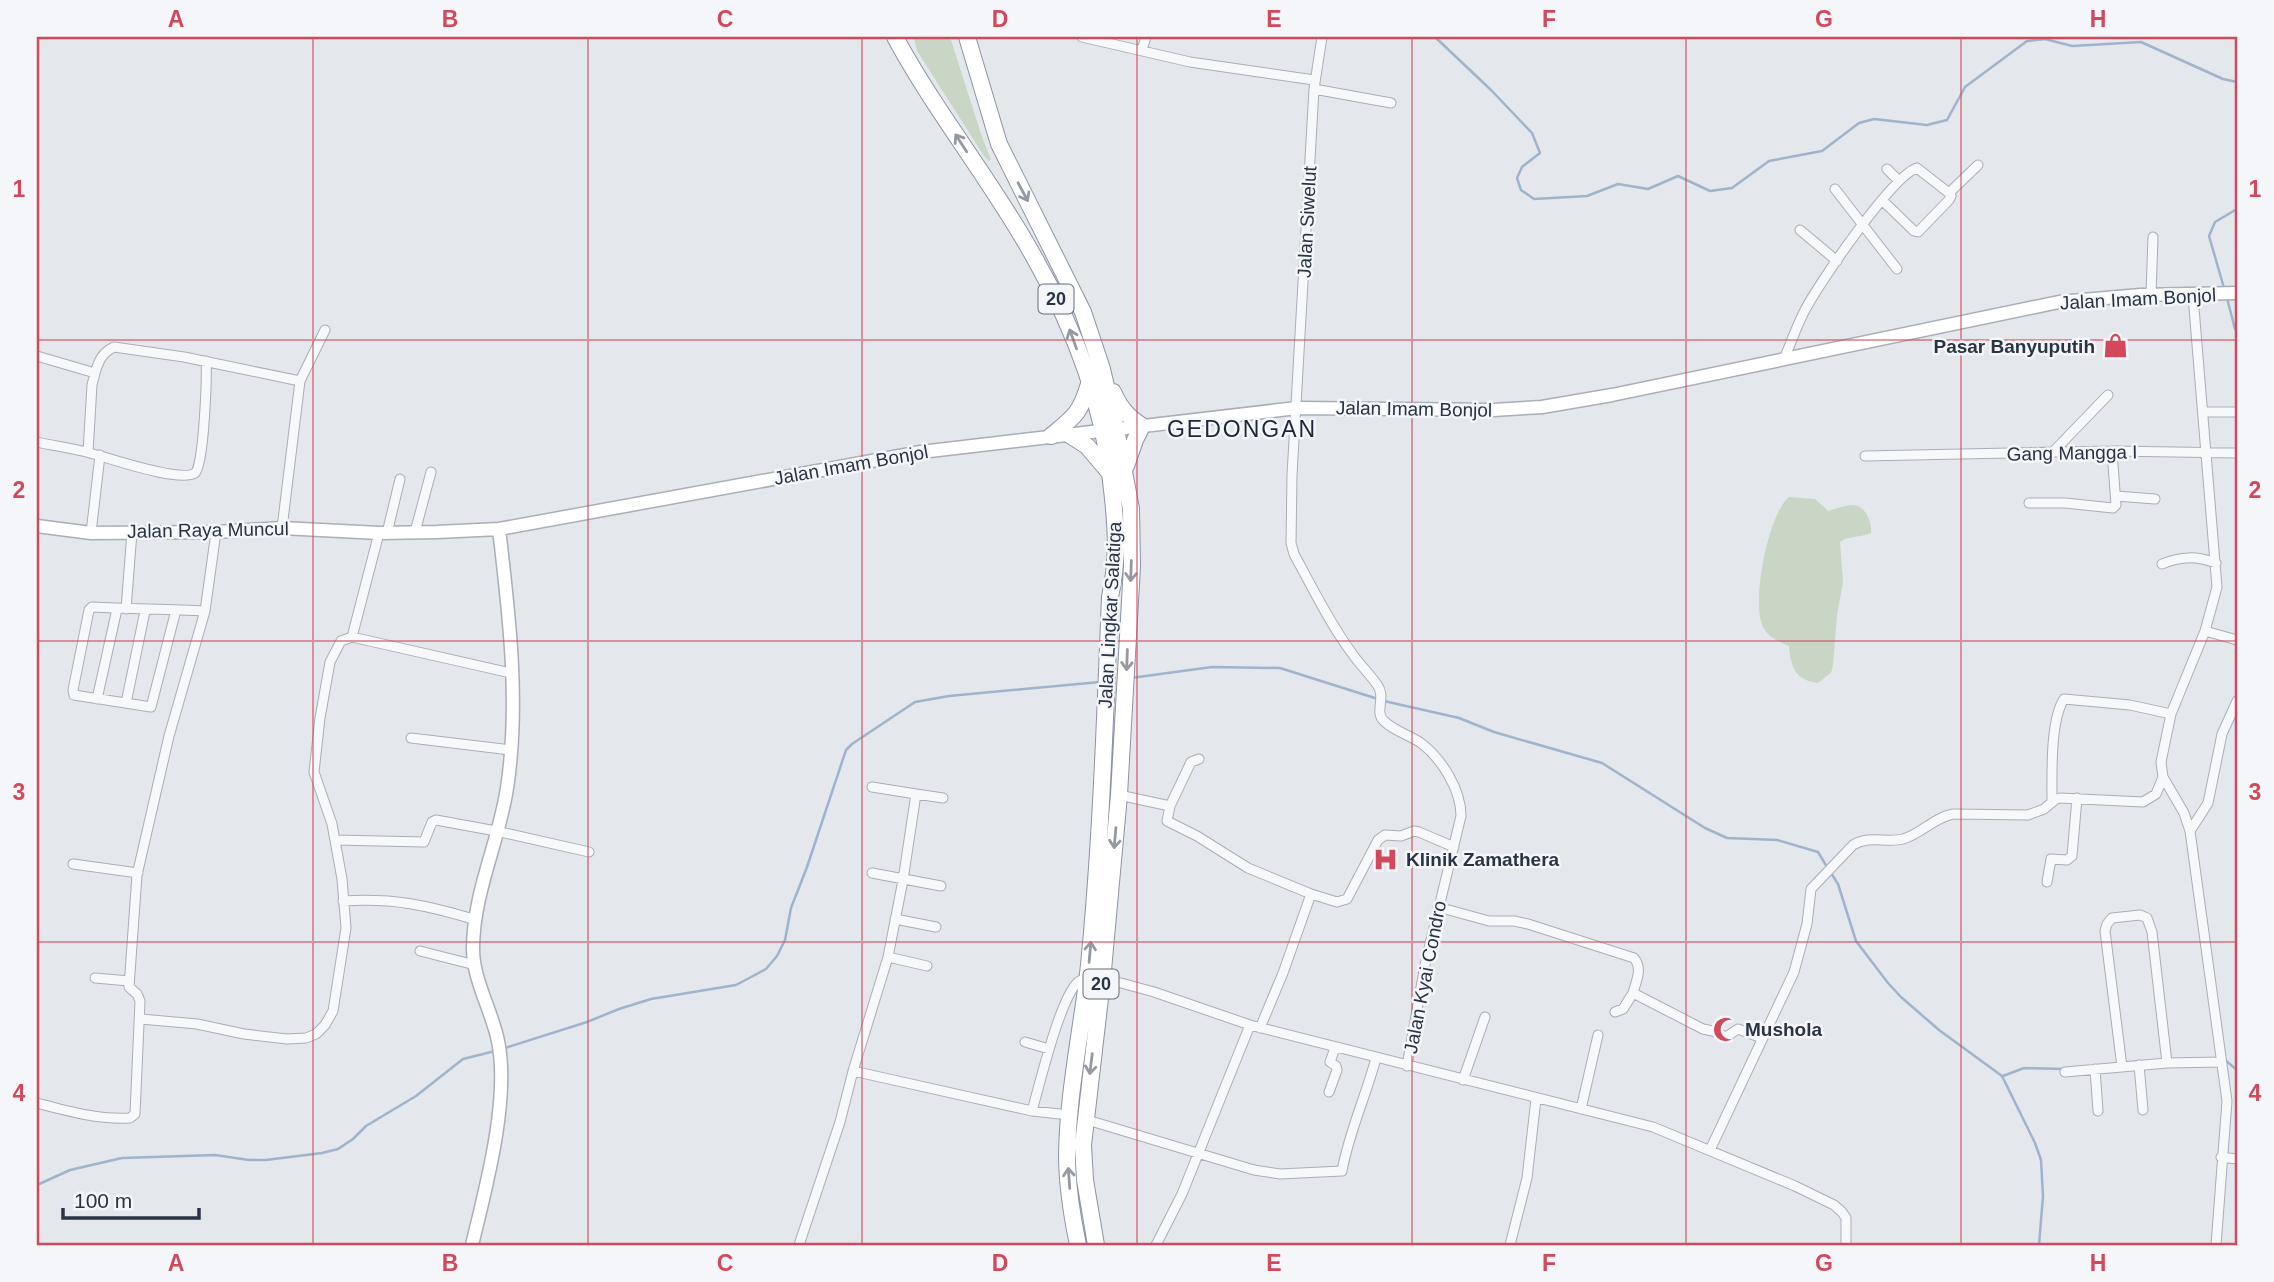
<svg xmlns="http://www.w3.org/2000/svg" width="2274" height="1282" font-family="Arial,sans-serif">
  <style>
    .green { fill: #c9d6c5 }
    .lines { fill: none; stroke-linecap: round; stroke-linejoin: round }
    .stream { stroke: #9fb4cc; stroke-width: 2.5 }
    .street-casing { stroke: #a9aeb7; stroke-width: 11 }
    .secondary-casing { stroke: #a9aeb7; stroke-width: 15 }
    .highway-casing { stroke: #8b94a3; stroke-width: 18 }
    .street { stroke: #f7f8fa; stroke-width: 9 }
    .secondary { stroke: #fff; stroke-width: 12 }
    .highway { stroke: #fff; stroke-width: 16 }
    .oneway { stroke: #959aa2 }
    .grid { fill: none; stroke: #d1495b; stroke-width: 2; stroke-opacity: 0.55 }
    .labels { text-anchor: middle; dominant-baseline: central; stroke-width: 5; stroke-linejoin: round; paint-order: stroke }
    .shield { fill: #f4f6f9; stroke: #676e7b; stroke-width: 2 }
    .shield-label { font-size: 18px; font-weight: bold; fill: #2b3445 }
    .street-label { font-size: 19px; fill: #2b3445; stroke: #f4f6f9 }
    .poi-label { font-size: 19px; font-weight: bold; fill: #2b3445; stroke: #f4f6f9; text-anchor: start }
    .quarter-label { font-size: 23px; letter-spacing: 2px; fill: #1d2536; stroke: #f4f6f9 }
    .neatline { fill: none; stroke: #d1495b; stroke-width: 2.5 }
    .grid-label { font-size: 23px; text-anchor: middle; font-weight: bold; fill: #d1495b }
  </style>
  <rect width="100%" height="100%" fill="#e4e7ec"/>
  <path class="green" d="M914 37H950L982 137 991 160 989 161 984 156 917 51Z
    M1789 497 1815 499 1828 511C1836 509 1845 505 1853 505 1866 506 1872 522 1871 533 1860 538 1849 535 1840 542L1843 582 1837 615 1833 665 1831 673 1818 683C1794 680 1791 666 1789 646 1778 641 1769 638 1763 627 1751 603 1768 514 1789 497Z"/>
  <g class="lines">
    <path class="stream" d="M1435 37 1491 90 1532 133 1540 153 1522 167 1517 178 1521 190 1534 199 1587 196 1618 184 1648 189 1678 176 1710 191 1732 188 1769 161 1822 151 1859 123 1874 119 1927 125 1947 120 1965 87 2027 41 2045 39 2072 46 2141 42 2223 79 2237 82
      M2224 288 2209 236 2215 222 2237 209
      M2227 298 2235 329 2237 331
      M1131 678 1212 667 1280 668 1378 699
      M1384 701 1459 718 1494 732 1602 763 1705 828 1727 838 1777 840 1818 852 1827 867
      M1831 873 1838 884 1856 941 1888 983 1901 997 1939 1030 2002 1076 2035 1143 2041 1160 2043 1196 2039 1245
      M505 1048 587 1022 619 1009 651 999 736 985 766 969 777 956 785 940 791 908 807 867 846 750 852 744 915 702 949 696 1100 682
      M2225 1060 2237 1070
      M2003 1076 2024 1068 2065 1069
      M37 1185 70 1170 122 1158 215 1155 249 1160H266L322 1153 338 1149 353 1139 366 1126 416 1096 463 1059 495 1051"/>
    <defs>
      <path id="street" d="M1082 37 1190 62 1314 80
        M1322 37 1314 89 1292 475 1291 543 1294 554C1312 587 1329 622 1351 652 1359 664 1370 674 1378 686 1386 698 1374 712 1384 721 1394 731 1409 735 1421 743 1442 759 1461 790 1461 816L1425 965 1407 1066
        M1142 50 1146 37
        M1314 89 1391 103
        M1887 169 1899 181
        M1835 189 1897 269
        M1882 200 1914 231 1918 232 1949 200 1951 196 1949 193 1978 165
        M1800 230 1837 261
        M2151 295 2153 237
        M2193 296 2217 587 2205 631 2171 714 2161 762 2163 777 2184 813 2190 831 2227 1101 2216 1245
        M37 356 95 373C99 360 102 353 114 347L184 357 300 381
        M1784 359C1791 343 1797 325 1805 310 1819 283 1893 175 1917 168L1949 193
        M2203 412H2237
        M37 442C54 446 72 448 90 453 109 458 180 483 195 473 204 467 207 375 206 361
        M88 452 92 385 95 373
        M2052 453 2108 395
        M1865 456 2112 451 2237 453
        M2116 496 2155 499
        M2029 503H2065L2113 508 2116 505 2112 451
        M282 528 300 381 325 330
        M415 532 431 472
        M91 533 100 455
        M387 533 400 479
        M2162 564C2182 556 2196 556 2216 563
        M126 609 132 532
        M176 610 151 707 74 695 73 690 89 610 92 607C130 609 167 609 205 611
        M2205 631 2237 640
        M352 637 511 673
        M97 699 117 609
        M126 703 145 611
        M411 738 511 750
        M1199 759 1191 762 1170 806 1167 821 1197 836 1248 868 1311 894
        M916 794 943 798
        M1119 795 1170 806
        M2052 801C2052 776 2050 720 2064 699L2130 705 2171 714
        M2190 831 2208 803 2222 734 2237 701
        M335 840 424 842 432 822 436 820 496 831 589 852
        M73 864 138 873
        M872 873 941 886
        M2047 882 2051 859 2067 860 2072 856 2077 798
        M343 901C394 898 427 905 476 920
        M1438 907 1489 921H1514L1528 924 1634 958C1643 969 1636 981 1633 993L1703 1029 1713 1031 1726 1037 1738 1029 1762 1038
        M895 919 936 927
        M420 951 475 965
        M888 957 927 966
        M95 978 129 981
        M1102 981 1121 983 1154 992 1250 1025 1653 1127 1795 1186 1834 1205 1842 1212 1846 1218V1245
        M1615 1012 1623 1009 1633 993
        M141 1019 197 1024 244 1034 287 1039 306 1038 316 1034 325 1025 333 1011 346 928 342 879 332 824 314 772 320 718 330 662 341 641 352 637 379 533
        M1260 1028 1283 973 1311 894 1337 902 1347 899 1378 840 1385 835 1401 836 1414 831 1419 832 1454 847
        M1025 1042 1049 1049
        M2139 1065 2143 1110
        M2122 1067 2105 931 2107 924 2112 918 2140 915 2147 918 2152 932 2167 1063
        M2095 1069 2098 1111
        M853 1071 888 957 903 880 916 794 872 787
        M2065 1072 2167 1063 2221 1062
        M1463 1080 1485 1017
        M1329 1092 1337 1070 1336 1066 1330 1062 1335 1048
        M37 1103C67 1111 99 1120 130 1118L135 1114 140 1001 137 994 129 987 137 875 169 736 205 611 216 532
        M1581 1109 1598 1035
        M1032 1111C1040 1083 1059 1002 1077 983 1081 979 1082 980 1087 979
        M1084 1119 1254 1170 1280 1174 1342 1171C1349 1132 1366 1096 1376 1058
        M1710 1150 1794 972 1807 924 1811 889 1853 845C1869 835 1886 843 1903 839 1921 834 1933 818 1953 814L2028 815 2044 809 2056 799 2060 798 2143 802 2156 794 2163 777
        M2221 1157 2237 1159
        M799 1245 840 1122 853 1071 1032 1111 1069 1115
        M1156 1245 1182 1194 1250 1025
        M1510 1245 1527 1178 1536 1099"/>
      <path id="secondary" d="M37 526 91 533 216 532 282 528 379 533 437 532 499 529 921 452 1297 408 1493 410 1542 407 1612 395 2059 302 2141 295 2237 293
        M472 1245C486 1187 510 1099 498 1041 492 1011 473 980 473 949 473 893 499 842 507 788 520 703 509 614 499 529"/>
      <path id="highway" d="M895 37C936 113 992 181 1034 257 1073 326 1103 403 1111 481 1116 522 1119 557 1110 597 1105 720 1101 842 1089 965 1082 1028 1068 1091 1067 1155 1067 1185 1072 1216 1078 1245
        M967 37 999 144 1083 312 1102 369 1116 429 1131 509 1132 566 1119 795 1102 981 1083 1145 1085 1180 1096 1245
        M1113 392C1120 408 1128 417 1142 426L1135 440 1126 466
        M1068 434 1087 446 1109 472
        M1051 436C1074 417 1080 414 1089 384"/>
    </defs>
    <use href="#street" class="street-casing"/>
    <use href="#secondary" class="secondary-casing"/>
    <use href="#highway" class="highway-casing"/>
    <use href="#street" class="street"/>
    <use href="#secondary" class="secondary"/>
    <use href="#highway" class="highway"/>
  </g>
  <defs><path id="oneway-shaft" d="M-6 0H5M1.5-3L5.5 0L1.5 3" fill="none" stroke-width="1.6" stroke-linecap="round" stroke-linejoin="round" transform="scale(1.75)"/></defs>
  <g class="oneway">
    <use href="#oneway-shaft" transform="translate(961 143) rotate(-123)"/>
    <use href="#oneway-shaft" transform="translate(1023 192) rotate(62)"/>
    <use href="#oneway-shaft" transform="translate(1073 339) rotate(-110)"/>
    <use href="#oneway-shaft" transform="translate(1131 571) rotate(92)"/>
    <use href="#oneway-shaft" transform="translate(1127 660) rotate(92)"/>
    <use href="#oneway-shaft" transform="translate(1115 838) rotate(95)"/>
    <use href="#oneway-shaft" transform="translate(1090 952) rotate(-85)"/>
    <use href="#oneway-shaft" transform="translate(1091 1064) rotate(97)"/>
    <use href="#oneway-shaft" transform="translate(1069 1178) rotate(-94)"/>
  </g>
  <path class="grid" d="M313 37V1245M588 37V1245M862 37V1245M1137 37V1245M1412 37V1245M1686 37V1245M1961 37V1245M37 340H2237M37 641H2237M37 942H2237"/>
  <defs>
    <symbol id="shop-bare" viewBox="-9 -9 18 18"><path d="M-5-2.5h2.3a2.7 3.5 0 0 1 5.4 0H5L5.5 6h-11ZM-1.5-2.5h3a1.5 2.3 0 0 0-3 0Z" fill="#d1495b" stroke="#f4f6f9" stroke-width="2.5" paint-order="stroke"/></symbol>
    <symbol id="hospital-bare" viewBox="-9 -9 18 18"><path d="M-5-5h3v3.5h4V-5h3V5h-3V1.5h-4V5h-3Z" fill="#d1495b" stroke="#f4f6f9" stroke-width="2.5" paint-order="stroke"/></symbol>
    <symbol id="mosque-bare" viewBox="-9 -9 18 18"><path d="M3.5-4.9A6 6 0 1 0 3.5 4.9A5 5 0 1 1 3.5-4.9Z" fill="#d1495b" stroke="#f4f6f9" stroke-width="2.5" paint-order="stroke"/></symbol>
  </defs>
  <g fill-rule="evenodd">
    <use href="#shop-bare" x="2098" y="328" width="35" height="35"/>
    <use href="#hospital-bare" x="1368" y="842" width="35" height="35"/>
    <use href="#mosque-bare" x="1708" y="1012" width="35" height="35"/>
  </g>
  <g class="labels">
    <g class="shield">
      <rect x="1038.5" y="284.5" width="35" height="29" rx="5"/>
      <rect x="1083.5" y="969.5" width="35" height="29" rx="5"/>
    </g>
    <g class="shield-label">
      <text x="1056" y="299">20</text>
      <text x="1101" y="984">20</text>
    </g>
    <g class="street-label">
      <text transform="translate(1307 222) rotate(-87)">Jalan Siwelut</text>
      <text transform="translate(2138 299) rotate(-3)">Jalan Imam Bonjol</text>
      <text transform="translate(1414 409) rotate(1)">Jalan Imam Bonjol</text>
      <text transform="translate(2072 453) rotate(-1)">Gang Mangga I</text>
      <text transform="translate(851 465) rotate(-10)">Jalan Imam Bonjol</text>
      <text transform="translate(208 530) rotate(-1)">Jalan Raya Muncul</text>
      <text transform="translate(1110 615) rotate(-87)">Jalan Lingkar Salatiga</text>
      <text transform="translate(1425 977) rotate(-79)">Jalan Kyai Condro</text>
    </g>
    <g class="poi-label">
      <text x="2095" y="346" text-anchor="end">Pasar Banyuputih</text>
      <text x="1406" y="859">Klinik Zamathera</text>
      <text x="1745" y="1029">Mushola</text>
    </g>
    <g class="quarter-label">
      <text x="1242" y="429">GEDONGAN</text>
    </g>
  </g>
  <rect width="2274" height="1282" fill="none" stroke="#f4f6f9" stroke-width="77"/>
  <path d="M63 1208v10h136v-10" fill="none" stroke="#2b3445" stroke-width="3.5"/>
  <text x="74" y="1208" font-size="21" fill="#2b3445" stroke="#f4f6f9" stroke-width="5" paint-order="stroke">100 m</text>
  <rect x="38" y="38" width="2198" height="1206" class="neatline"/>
  <g class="grid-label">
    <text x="176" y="27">A</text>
    <text x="450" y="27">B</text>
    <text x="725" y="27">C</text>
    <text x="1000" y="27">D</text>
    <text x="1274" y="27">E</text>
    <text x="1549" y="27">F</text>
    <text x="1824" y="27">G</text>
    <text x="2098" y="27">H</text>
    <text x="19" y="197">1</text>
    <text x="2255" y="197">1</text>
    <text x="19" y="498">2</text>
    <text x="2255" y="498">2</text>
    <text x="19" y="800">3</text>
    <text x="2255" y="800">3</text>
    <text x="19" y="1101">4</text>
    <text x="2255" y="1101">4</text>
    <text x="176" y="1271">A</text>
    <text x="450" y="1271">B</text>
    <text x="725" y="1271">C</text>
    <text x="1000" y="1271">D</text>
    <text x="1274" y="1271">E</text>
    <text x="1549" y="1271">F</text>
    <text x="1824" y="1271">G</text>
    <text x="2098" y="1271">H</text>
  </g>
</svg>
